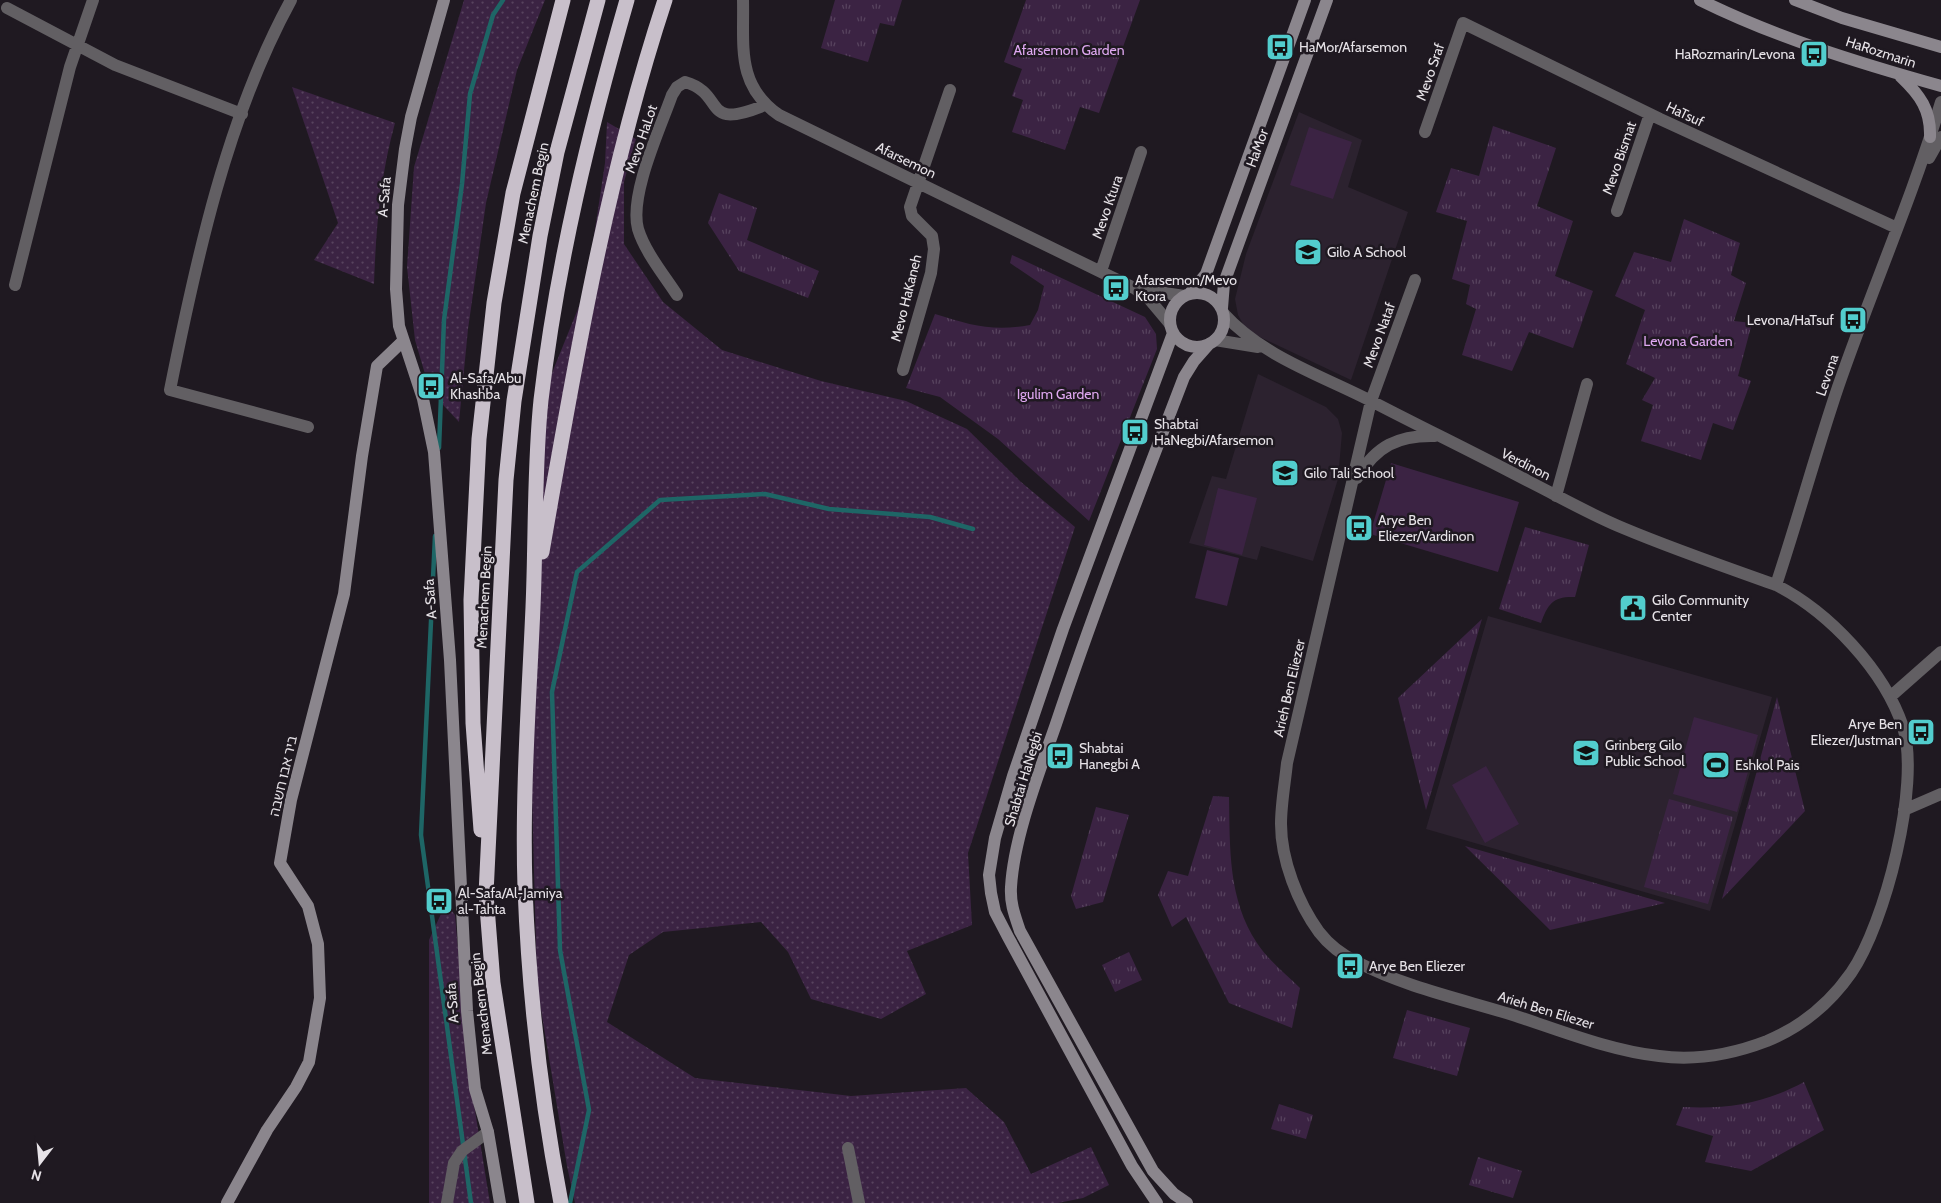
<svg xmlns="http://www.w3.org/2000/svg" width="1941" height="1203" font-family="Cabin,'Noto Sans Hebrew',sans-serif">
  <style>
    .built { fill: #2c222f }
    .grass { fill: url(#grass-dots) }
    .park { fill: url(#park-tufts) }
    .pitch { fill: #3b2343 }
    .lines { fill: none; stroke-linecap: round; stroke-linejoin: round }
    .stream { stroke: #1e6666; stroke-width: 4.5 }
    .street { stroke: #625f63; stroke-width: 12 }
    .secondary { stroke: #8b868d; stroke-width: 12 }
    .highway { stroke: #c8bfca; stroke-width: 15 }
    .labels { text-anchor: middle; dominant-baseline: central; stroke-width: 5; stroke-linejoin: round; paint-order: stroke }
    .poi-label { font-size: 14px; fill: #e7e3e8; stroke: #1f1921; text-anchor: start }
    .park-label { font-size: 14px; fill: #dfa8f1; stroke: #1f1921 }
    .street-label { font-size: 14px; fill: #e7e3e8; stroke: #1f1921 }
  </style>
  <defs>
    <pattern id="grass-dots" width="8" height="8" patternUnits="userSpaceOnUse" patternTransform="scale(1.25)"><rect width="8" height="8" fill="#3b2343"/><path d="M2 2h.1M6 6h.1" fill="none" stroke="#57435e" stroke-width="1.8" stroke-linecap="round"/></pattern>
    <pattern id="park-tufts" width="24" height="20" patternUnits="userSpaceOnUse" patternTransform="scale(1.25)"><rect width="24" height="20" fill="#3b2343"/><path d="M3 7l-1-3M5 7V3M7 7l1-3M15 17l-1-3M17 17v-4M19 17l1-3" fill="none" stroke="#57435e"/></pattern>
  </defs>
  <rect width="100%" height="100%" fill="#1f1921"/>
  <path class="built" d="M1299 112 1362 140 1348 187 1408 212 1351 380 1247 331 1238 315 1235 299 1246 254Z
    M1258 374 1326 407 1338 419 1342 433 1338 479 1313 561 1261 546 1257 560 1189 543 1212 476 1226 479Z
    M1488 616 1772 697 1710 911 1426 829Z"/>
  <path class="grass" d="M464 0H545L517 70 486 203 468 329 459 422 430 391 415 340 407 267 414 167Z
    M292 87 395 123C380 177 376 229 374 284L314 260 338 223Z
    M607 122 636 139 624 182V244L663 302 722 350 821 381 906 401 967 429 1021 482 1075 527 968 853 972 925 907 951 926 994 881 1019 811 999 788 952 761 922 663 932 629 955 607 1022 695 1078 851 1096 966 1088 1004 1122 1031 1174 1091 1147 1109 1185 1083 1198 1058 1203H575L567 1166 537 986 532 794 539 405 586 289 605 163Z
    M446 903 455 915 469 1074 490 1203H429V940Z"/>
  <path class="park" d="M835 0H902L894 26 880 23 868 62 821 48Z
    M1026 0H1140L1099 113 1080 107 1065 150 1012 132 1023 100 1012 96 1022 69 1004 62Z
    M1493 126 1556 148 1537 206 1573 221 1555 276 1593 291 1573 348 1529 332 1512 371 1462 355 1476 309 1466 304 1470 285 1452 279 1467 221 1436 212 1451 168 1479 176Z
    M719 193 757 208 747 240 819 271 808 298 739 271 708 223Z
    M1684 219 1740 243 1731 275 1746 283 1734 321 1752 323 1738 376 1751 381 1733 430 1713 423 1701 460 1641 441 1653 405 1642 400 1655 378 1626 364 1645 310 1615 296 1634 252 1671 262Z
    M1012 255 1145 317 1156 334 1157 349 1089 521 998 439 940 397 906 388 935 314C970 325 993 332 1030 325L1038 310 1044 286 1010 263Z
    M1525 527 1589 545 1575 597C1554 596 1548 603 1541 623L1499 609Z
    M1482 619 1426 810 1398 698Z
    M1777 697 1805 811 1722 899Z
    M1213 796 1229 797C1230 849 1228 899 1257 943 1268 960 1286 974 1300 988L1292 1028 1229 1003 1186 917 1172 927 1158 895 1168 871 1188 876Z
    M1669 799 1733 817 1708 904 1644 887Z
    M1096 807 1129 815 1103 902 1076 909 1071 896Z
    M1465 846 1665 903 1550 930Z
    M1129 952 1142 980 1115 992 1102 965Z
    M1407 1010 1470 1028 1457 1076 1393 1058Z
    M1804 1082 1824 1130 1751 1171 1705 1162 1713 1136 1676 1125 1683 1107C1729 1109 1763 1104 1804 1082Z
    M1279 1104 1313 1115 1306 1139 1271 1129Z
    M1478 1157 1522 1171 1513 1198 1469 1185Z"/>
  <path class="pitch" d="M1309 127 1352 142 1333 199 1290 185Z
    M1391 463 1519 502 1498 572 1370 534Z
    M1218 488 1257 498 1242 555 1204 545Z
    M1207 550 1239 558 1227 606 1195 598Z
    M1694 717 1758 735 1737 812 1673 794Z
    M1486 766 1519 824 1485 843 1452 785Z"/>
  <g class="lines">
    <path class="stream" d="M439 448 444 320 462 184 470 94 493 15 503 0
      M435 536 421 835 471 1203
      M570 1203 589 1110 560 950 552 692 577 572 660 500 765 494 829 509 930 517 973 529"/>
    <path class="street" d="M291 0C227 117 196 260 170 390L308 427
      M743 0C744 47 736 85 779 115L1134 288 1149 299 1170 324
      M7 8 115 65 242 114
      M1425 132 1463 23 1660 119 1897 228
      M1929 158 1941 137
      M1617 211 1650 114
      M1101 271 1141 152
      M15 285 70 67 93 0
      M1139 289 1184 296
      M677 295C664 275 645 252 638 229 629 195 660 129 672 95L677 87 685 82C727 94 700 132 765 105
      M1224 314C1263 357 1323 376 1373 402 1425 429 1477 454 1528 481 1560 497 1591 515 1623 528 1673 549 1725 567 1776 585 1829 612 1884 670 1903 727 1921 784 1885 924 1851 973 1830 1003 1801 1027 1767 1041 1733 1054 1695 1061 1659 1056 1611 1051 1559 1030 1513 1015 1461 999 1405 987 1357 962 1342 955 1329 945 1319 932 1298 903 1281 860 1281 824 1281 804 1285 783 1287 763L1371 401 1415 280
      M1215 340 1258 347
      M903 370 931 273 934 249 932 236 912 216 910 207 950 90
      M1357 478C1376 446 1398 435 1435 436
      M1556 496 1587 384
      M1776 585C1798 519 1816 452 1838 387 1871 291 1912 199 1941 102
      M1890 697 1941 652
      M1904 810 1941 794
      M848 1148 859 1203
      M447 1203 454 1163 462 1151 488 1132"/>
    <path class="secondary" d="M444 0 411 117 405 149 398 205 396 289 399 326 423 399 434 452 450 660 467 1011 475 1089 488 1132 500 1203
      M1700 0C1777 38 1859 63 1941 86
      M1795 0 1842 18 1941 47
      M1901 77C1920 95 1931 110 1930 137
      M1170 320a27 27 0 1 1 54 0a27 27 0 1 1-54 0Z
      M1190 293 1206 274 1305 0
      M1222 308 1224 283 1327 0
      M227 1203 267 1130 296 1087 309 1062 320 998 318 944 308 906 280 863 291 800 344 594 362 456 377 366 403 341
      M1157 1203 1132 1166 1008 937 995 912 991 893 989 875 995 838 1013 776 1063 629 1173 333
      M1187 1203 1174 1194 1153 1171 1020 931C1015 916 1010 904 1011 887 1014 836 1039 773 1056 724 1095 607 1140 492 1184 377L1194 361 1209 344"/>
    <path class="highway" d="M542 552C574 367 606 179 665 0
      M481 830 473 723 471 600 479 439 494 303 513 193 563 0
      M527 1203 493 983 486 894 506 480 514 401 540 236 557 152 598 0
      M561 1203C541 1099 529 993 525 888 522 794 529 700 533 607 536 538 534 468 541 400 557 263 589 132 627 0"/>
  </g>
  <defs>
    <symbol id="bus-square" viewBox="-11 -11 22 22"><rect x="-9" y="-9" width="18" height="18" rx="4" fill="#52cdcd" stroke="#1f1921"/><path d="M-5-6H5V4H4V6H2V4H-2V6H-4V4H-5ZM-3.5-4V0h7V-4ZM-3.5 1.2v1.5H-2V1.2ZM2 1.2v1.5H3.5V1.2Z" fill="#111"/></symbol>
    <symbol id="school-square" viewBox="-11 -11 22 22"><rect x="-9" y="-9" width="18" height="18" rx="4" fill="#52cdcd" stroke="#1f1921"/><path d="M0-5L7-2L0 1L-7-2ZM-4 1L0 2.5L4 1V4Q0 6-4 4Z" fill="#111"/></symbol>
    <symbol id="civic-square" viewBox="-11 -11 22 22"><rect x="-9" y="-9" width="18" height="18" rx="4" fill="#52cdcd" stroke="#1f1921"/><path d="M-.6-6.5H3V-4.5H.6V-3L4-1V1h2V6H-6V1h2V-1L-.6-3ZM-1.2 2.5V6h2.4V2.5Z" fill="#111"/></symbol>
    <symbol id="stadium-square" viewBox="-11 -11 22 22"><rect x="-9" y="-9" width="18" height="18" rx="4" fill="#52cdcd" stroke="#1f1921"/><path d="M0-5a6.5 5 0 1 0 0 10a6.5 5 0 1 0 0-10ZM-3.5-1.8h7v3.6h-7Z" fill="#111"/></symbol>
  </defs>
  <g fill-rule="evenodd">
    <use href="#bus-square" x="1264" y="31" width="32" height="32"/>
    <use href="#bus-square" x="1798" y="38" width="32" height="32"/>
    <use href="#school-square" x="1292" y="236" width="32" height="32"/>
    <use href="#bus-square" x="1100" y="272" width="32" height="32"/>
    <use href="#bus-square" x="1837" y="304" width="32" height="32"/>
    <use href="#bus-square" x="415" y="370" width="32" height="32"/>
    <use href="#bus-square" x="1119" y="416" width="32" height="32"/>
    <use href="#school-square" x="1269" y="457" width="32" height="32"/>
    <use href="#bus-square" x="1343" y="512" width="32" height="32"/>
    <use href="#civic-square" x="1617" y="592" width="32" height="32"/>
    <use href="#bus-square" x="1905" y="716" width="32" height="32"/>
    <use href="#school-square" x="1570" y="737" width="32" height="32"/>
    <use href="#bus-square" x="1044" y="740" width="32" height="32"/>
    <use href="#stadium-square" x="1700" y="749" width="32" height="32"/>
    <use href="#bus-square" x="423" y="885" width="32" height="32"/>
    <use href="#bus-square" x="1334" y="950" width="32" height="32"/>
  </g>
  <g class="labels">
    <g class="poi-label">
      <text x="1299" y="47">HaMor/Afarsemon</text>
      <text x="1795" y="54" text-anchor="end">HaRozmarin/Levona</text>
      <text x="1327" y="252">Gilo A School</text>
      <text x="1135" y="280">Afarsemon/Mevo<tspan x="1135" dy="16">Ktora</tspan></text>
      <text x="1834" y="320" text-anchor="end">Levona/HaTsuf</text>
      <text x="450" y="378">Al-Safa/Abu<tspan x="450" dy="16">Khashba</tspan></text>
      <text x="1154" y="424">Shabtai<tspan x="1154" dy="16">HaNegbi/Afarsemon</tspan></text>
      <text x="1304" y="473">Gilo Tali School</text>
      <text x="1378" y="520">Arye Ben<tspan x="1378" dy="16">Eliezer/Vardinon</tspan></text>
      <text x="1652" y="600">Gilo Community<tspan x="1652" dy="16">Center</tspan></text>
      <text x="1902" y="724" text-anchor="end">Arye Ben<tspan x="1902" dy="16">Eliezer/Justman</tspan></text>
      <text x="1605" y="745">Grinberg Gilo<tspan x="1605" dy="16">Public School</tspan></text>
      <text x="1079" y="748">Shabtai<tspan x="1079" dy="16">Hanegbi A</tspan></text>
      <text x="1735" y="765">Eshkol Pais</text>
      <text x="458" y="893">Al-Safa/Al-Jamiya<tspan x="458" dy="16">al-Tahta</tspan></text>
      <text x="1369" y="966">Arye Ben Eliezer</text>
    </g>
    <g class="park-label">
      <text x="1069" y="50">Afarsemon Garden</text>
      <text x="1688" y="341">Levona Garden</text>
      <text x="1058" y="394">Igulim Garden</text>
    </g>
    <g class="street-label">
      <text transform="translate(1881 52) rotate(18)">HaRozmarin</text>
      <text transform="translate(1430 72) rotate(-71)">Mevo Sraf</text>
      <text transform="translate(1685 114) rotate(25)">HaTsuf</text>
      <text transform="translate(641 139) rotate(-71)">Mevo HaLot</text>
      <text transform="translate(1257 148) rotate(-70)">HaMor</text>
      <text transform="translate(1619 158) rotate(-71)">Mevo Bismat</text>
      <text transform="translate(906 160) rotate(26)">Afarsemon</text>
      <text transform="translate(533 193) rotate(-78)">Menachem Begin</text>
      <text transform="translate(384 197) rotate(-85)">A-Safa</text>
      <text transform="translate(1107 207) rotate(-71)">Mevo Ktura</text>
      <text transform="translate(906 298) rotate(-76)">Mevo HaKaneh</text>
      <text transform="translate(1379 335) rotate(-70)">Mevo Nataf</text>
      <text transform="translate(1827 375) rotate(-71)">Levona</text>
      <text transform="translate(1526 464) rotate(27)">Verdinon</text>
      <text transform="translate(484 597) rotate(-87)">Menachem Begin</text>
      <text transform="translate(430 599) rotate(-94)">A-Safa</text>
      <text transform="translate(1289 688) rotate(-77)">Arieh Ben Eliezer</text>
      <text transform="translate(283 776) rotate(-77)">ביר אבו חשבה</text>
      <text transform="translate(1023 779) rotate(-73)">Shabtai HaNegbi</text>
      <text transform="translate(452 1003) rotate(-94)">A-Safa</text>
      <text transform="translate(481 1004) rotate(-97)">Menachem Begin</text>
      <text transform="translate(1546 1010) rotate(17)">Arieh Ben Eliezer</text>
    </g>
  </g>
  <g transform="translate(40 1163) rotate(196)" stroke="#1f1921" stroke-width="4" paint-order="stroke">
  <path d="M0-4L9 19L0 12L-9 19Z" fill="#e7e3e8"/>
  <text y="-8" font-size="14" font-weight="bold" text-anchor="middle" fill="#e7e3e8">N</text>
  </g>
</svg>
